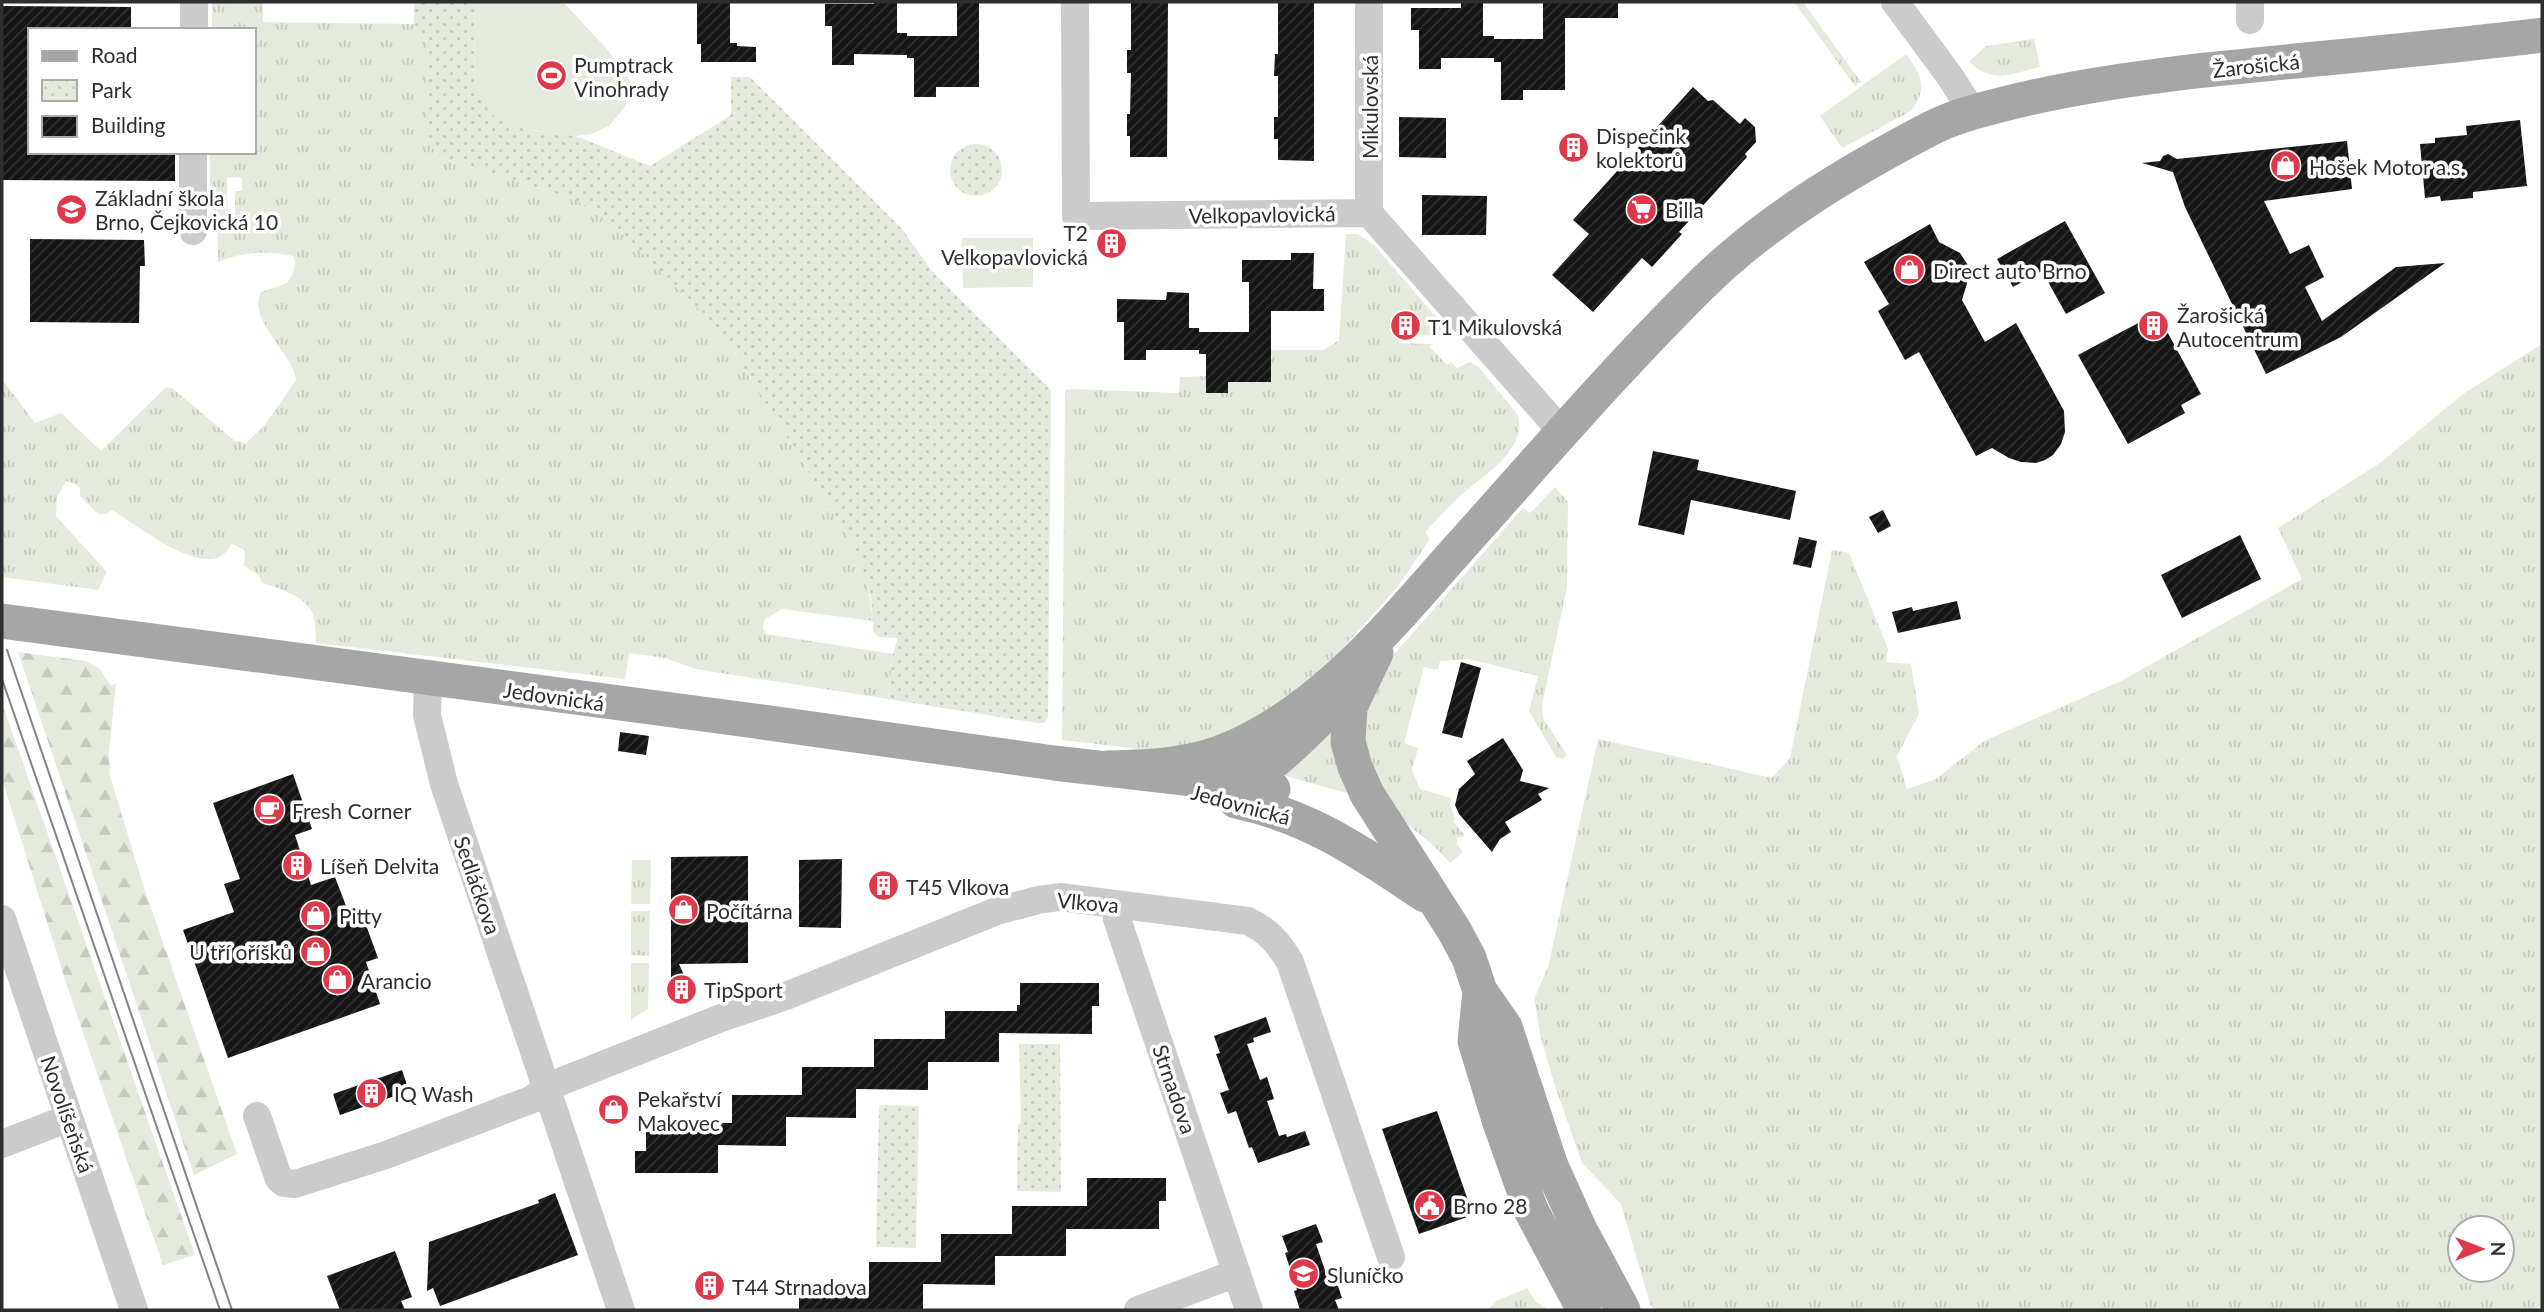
<svg xmlns="http://www.w3.org/2000/svg" width="2544" height="1312" font-family="Lato,sans-serif">
  <style>
    .grass { fill: url(#grass-tufts); fill-rule: evenodd }
    .forest { fill: url(#forest-firs) }
    .park { fill: url(#park-dots) }
    .garden { fill: #e5ebdc }
    .building { fill: url(#building-hatch) }
    .lines { fill: none; stroke-linecap: round; stroke-linejoin: round }
    .minor { stroke: #cbcbcb; stroke-width: 28 }
    .major { stroke: #a6a6a6; stroke-width: 35 }
    .tram { stroke: #838383; stroke-width: 2 }
    .labels { text-anchor: middle; dominant-baseline: central; stroke-width: 7; stroke-linejoin: round; paint-order: stroke }
    .poi-label { font-size: 21px; fill: #2e2e2e; stroke: #fff; text-anchor: start }
    .street-label { font-size: 21px; fill: #2e2e2e; stroke: #fff }
  </style>
  <defs>
    <pattern id="grass-tufts" width="24" height="20" patternUnits="userSpaceOnUse" patternTransform="scale(1.75)"><rect width="24" height="20" fill="#e5ebdc"/><path d="M3 7l-1-3M5 7V3M7 7l1-3M15 17l-1-3M17 17v-4M19 17l1-3" fill="none" stroke="#c5cabd"/></pattern>
    <pattern id="forest-firs" width="22" height="20" patternUnits="userSpaceOnUse" patternTransform="scale(1.75)"><rect width="22" height="20" fill="#e5ebdc"/><path d="M5 1l3.5 6h-7zM16 11l3.5 6h-7z" fill="#c5cabd"/></pattern>
    <pattern id="park-dots" width="8" height="8" patternUnits="userSpaceOnUse" patternTransform="scale(1.75)"><rect width="8" height="8" fill="#e5ebdc"/><path d="M2 2h.1M6 6h.1" fill="none" stroke="#c5cabd" stroke-width="1.8" stroke-linecap="round"/></pattern>
    <pattern id="building-hatch" width="6" height="6" patternUnits="userSpaceOnUse" patternTransform="scale(1.75)"><rect width="6" height="6" fill="#151515"/><path d="M-1 1l2-2M0 6l6-6M5 7l2-2" fill="none" stroke="#2f2f2f"/></pattern>
  </defs>
  <rect width="100%" height="100%" fill="#fff"/>
  <path class="grass" d="M212 2H263V22L414 24 427 41V138L438 157 574 199 611 222 706 316 733 350 850 539 866 571 873 621 782 609 764 620 763 629 766 634 893 654 888 699 696 669 665 658 629 653 625 679 316 643C315 633 316 618 311 610 303 596 277 587 262 583L259 575 244 566 245 550 232 544C229 548 225 554 221 556 195 572 135 524 112 510L106 514H98L80 496V488L76 484 66 481 57 497 56 516 107 572 98 590 2 577V379L35 423 61 413 101 451 166 387 172 388 235 441 246 443 264 426 296 380C294 355 246 319 261 292L287 283C293 275 298 264 293 256 266 250 243 252 218 262V231L235 232V191H242V178L227 177 228 218H218V214L210 209V152H254V30H212Z
    M1794 2H1803L1861 82 1855 86Z
    M2034 39 2040 67C2011 74 1993 84 1969 62L1986 46Z
    M1906 54C1922 75 1928 88 1911 111L1842 148 1820 116Z
    M1346 234H1358L1375 246 1441 323 1442 330 1439 336 1412 335 1413 319H1398L1399 343 1433 344 1430 347 1447 365 1451 362 1457 368 1470 362 1479 367 1518 415C1526 451 1487 472 1464 493 1450 505 1438 519 1425 532L1430 539 1398 586 1303 693 1181 754 1062 740 1065 390 1073 389 1179 393 1180 377 1206 376 1207 393H1228V382H1270L1271 350H1324L1339 340Z
    M2542 344V1310H1655L1650 1304 1621 1204 1582 1163 1554 1083 1541 1038 1534 999 1548 967 1598 739 1772 778 1790 758 1832 550 1849 553 1888 649 1886 662 1911 664 1919 714 1897 756 1907 789 1936 779 1984 741 2121 681 2302 579 2278 528 2380 463 2463 394ZM2460 1228H2502V1270H2460Z
    M1555 487 1568 502 1567 587 1542 705 1543 718 1567 755 1563 759 1556 757 1529 711 1538 676 1469 659 1440 661 1438 670 1424 667 1404 743 1418 748 1412 770 1420 789 1451 798 1450 804 1455 819 1453 821 1465 836 1457 838V844L1463 852 1450 863 1435 847 1391 811 1356 730 1381 669 1523 508 1530 513Z
    M1331 726 1347 792 1346 793 1279 774Z
    M632 860H651L650 904H631Z
    M631 911H650L649 956 631 955Z
    M631 963H649L648 1009 631 1020Z
    M1527 1288 1536 1302 1549 1310H1488L1496 1301Z"/>
  <path class="forest" d="M18 652 85 661 99 668 111 686 116 683 109 753 110 776 145 891 237 1154 194 1175Z
    M2 703 195 1255 163 1265 69 992 2 779Z"/>
  <path class="park" d="M414 2H474L475 93 531 130 576 136 650 166 731 115V77H750L902 229 931 270 1051 390 1048 717 1045 723H1037L888 699 893 654 898 638 878 637 873 631C873 594 866 572 850 539L733 350 706 316 611 222 574 199 438 157 427 138V41L414 24Z
    M950 170a26 26 0 1 1 52 0a26 26 0 1 1-52 0Z
    M1019 1044H1060L1061 1192 1017 1191 1018 1124 1021 1123Z
    M879 1105 919 1106 916 1248 876 1247Z"/>
  <path class="garden" d="M474 2H563L606 48 635 87 624 108 609 126 591 134 576 136 531 130 495 118 475 93Z
    M1033 238V287L963 288 962 238Z"/>
  <path class="building" d="M697 2H730V43H737V46L756 47V62H701V44H697Z
    M874 2H897V33H907V36H957V2H979V87H936V97H914V58H907V55L854 54V65H832V26H825V4H874Z
    M1131 2H1168L1167 157H1130V136H1127V114H1130L1131 73H1127V50H1131Z
    M1278 2H1314V161L1278 160V139H1274V117H1278V76H1274L1275 54H1278Z
    M1461 2H1483V36H1494V39H1543V2H1618V18H1565V90H1523V100H1501V62H1494V58H1441V69H1419V30H1411V8H1461Z
    M2 6 131 7V30H30V152H175V181L2 180Z
    M1693 87 1708 101 1713 100 1740 124 1745 118 1755 127 1756 142 1745 154 1747 157 1679 232 1682 234 1652 267 1642 258 1593 312 1552 275 1589 234 1573 220Z
    M1399 117 1446 118V158L1399 157Z
    M2520 120 2527 186 2473 192V198L2441 201 2440 196 2425 198 2420 144 2435 143V138L2467 135 2466 126Z
    M2347 141 2352 189 2264 201 2290 254 2309 245 2324 277 2305 287 2322 321 2396 267 2445 263 2341 337 2266 374 2185 207 2173 172 2142 163 2160 161 2163 156 2168 154 2177 159Z
    M1422 195 1487 196 1486 235H1422Z
    M2065 221 2105 293 2066 314 2042 271 2013 287 1997 259Z
    M1930 224 1939 242 1960 253 1971 270 1962 300 1985 342 2016 323 2064 411 2065 432 2061 444 2053 455 2045 460 2036 463 2021 462 2009 458 1992 448 1976 456 1919 352 1905 360 1878 311 1889 304 1864 262Z
    M30 239 144 240 145 266H140L139 323 30 322Z
    M1291 253H1314L1313 289H1324V311H1271V382H1228V393H1206V354H1199V350H1146V360H1124V322H1117V299L1166 300 1167 292 1189 293V328H1199V332H1249V282H1242V260H1291Z
    M2157 313 2201 394 2181 405 2185 413 2128 444 2078 355Z
    M1653 451 1699 460 1697 470 1796 491 1790 520 1691 500 1684 535 1638 525Z
    M1883 510 1891 526 1878 533 1869 517Z
    M2240 535 2261 579 2182 618 2161 575Z
    M1799 537 1817 541 1811 568 1793 564Z
    M1957 601 1961 619 1898 633 1892 612 1912 607 1913 611Z
    M1461 662 1481 668 1462 738 1442 733Z
    M620 732 649 736 646 755 618 751Z
    M1503 738 1523 770 1520 781 1549 788 1538 794 1542 800 1505 822 1511 832 1500 839 1492 852 1459 814 1455 805 1459 789 1475 774 1467 761Z
    M293 774 312 829 295 835 311 885 335 877 351 919 362 914 378 958 366 962 380 1004 228 1058 183 930 234 912 224 884 240 879 213 803Z
    M748 856V963L679 964 691 991 686 1000 671 1002V857Z
    M842 859 841 928 799 927V860Z
    M1020 983H1099V1006H1092V1034L999 1033V1062H928V1090L856 1089V1118L786 1117V1146L718 1145V1173H635V1151H646V1123H732V1095H802V1067H874V1039H945V1011H1017V1005H1020Z
    M1266 1017 1271 1032 1253 1038 1254 1042 1247 1044 1260 1080 1267 1077 1274 1099 1267 1101 1279 1136 1286 1134 1287 1137 1305 1131 1310 1145 1258 1163 1252 1147 1249 1148 1236 1111 1228 1114 1220 1093 1229 1090 1216 1054 1220 1053 1214 1036Z
    M402 1070 409 1091 340 1115 333 1094Z
    M606 1100H624V1121H606Z
    M1437 1111 1473 1215 1419 1234 1382 1129Z
    M1087 1178H1166V1201H1159V1229H1066V1256H995V1285L923 1284V1310H799V1289L869 1290V1262H941V1234H1012V1206H1087Z
    M555 1193 578 1255 440 1306 433 1288 427 1291 429 1242 539 1203 538 1200Z
    M1316 1224 1323 1242 1316 1244 1328 1279 1335 1277 1342 1298 1335 1300 1339 1310H1300L1294 1291 1297 1290 1285 1253 1288 1252 1282 1236Z
    M395 1251 412 1297 401 1301 405 1310H340L327 1276Z"/>
  <g class="lines">
    <path class="minor" d="M1075 2 1076 216 1369 213 1563 433
      M1895 2 1949 75 1973 112
      M2250 20V2
      M194 30V2
      M1369 213V2
      M193 231V152
      M428 679 427 715 444 784 621 1310
      M1115 904 1117 919 1249 1310
      M2 919 134 1310
      M257 1116 279 1179 284 1183 295 1184 386 1155 533 1099 547 1087 721 1018 786 996 997 911 1038 900 1060 897 1248 921C1268 931 1278 942 1290 962L1391 1257
      M2 1144 69 1118
      M1138 1310 1237 1273"/>
    <path class="major" d="M2 621 755 721 1054 763 1228 783H1248L1273 789
      M1376 653 1350 707 1348 742 1355 767 1367 794 1454 930 1469 958 1480 991 1505 1027 1551 1166 1579 1228 1623 1310
      M1107 768C1149 767 1193 766 1232 748 1326 707 1392 623 1459 548 1538 460 1616 369 1701 285 1765 222 1844 174 1924 132 1949 118 1976 111 2004 104 2067 88 2131 79 2196 71 2311 59 2427 49 2542 35
      M1237 783C1267 775 1307 731 1330 709
      M1236 801C1310 816 1363 854 1425 895
      M1480 991 1475 1041 1500 1123 1531 1210 1584 1310"/>
    <path class="tram" d="M7 650 232 1310
      M2 679 220 1310"/>
  </g>
  <defs>
    <symbol id="stadium-disc" viewBox="-11 -11 22 22"><circle r="9.5" fill="#dc394b" stroke="#fff"/><path d="M0-5a6.5 5 0 1 0 0 10a6.5 5 0 1 0 0-10ZM-3.5-1.8h7v3.6h-7Z" fill="#fff"/></symbol>
    <symbol id="building-disc" viewBox="-11 -11 22 22"><circle r="9.5" fill="#dc394b" stroke="#fff"/><path d="M-4-6H4V6H1V3H-1V6H-4ZM-2.5-4.3h1.7v1.8h-1.7ZM.8-4.3h1.7v1.8H.8ZM-2.5-1h1.7V.8h-1.7ZM.8-1h1.7V.8H.8Z" fill="#fff"/></symbol>
    <symbol id="shop-disc" viewBox="-11 -11 22 22"><circle r="9.5" fill="#dc394b" stroke="#fff"/><path d="M-5-2.5h2.3a2.7 3.5 0 0 1 5.4 0H5L5.5 6h-11ZM-1.5-2.5h3a1.5 2.3 0 0 0-3 0Z" fill="#fff"/></symbol>
    <symbol id="school-disc" viewBox="-11 -11 22 22"><circle r="9.5" fill="#dc394b" stroke="#fff"/><path d="M0-5L7-2L0 1L-7-2ZM-4 1L0 2.5L4 1V4Q0 6-4 4Z" fill="#fff"/></symbol>
    <symbol id="supermarket-disc" viewBox="-11 -11 22 22"><circle r="9.5" fill="#dc394b" stroke="#fff"/><path d="M-6-5.5h2.5l.6 2H6L4.5 2H-2.5L-4.4-4H-6ZM-1.5 3.2a1.3 1.3 0 1 0 .1 0ZM3 3.2a1.3 1.3 0 1 0 .1 0Z" fill="#fff"/></symbol>
    <symbol id="cafe-disc" viewBox="-11 -11 22 22"><circle r="9.5" fill="#dc394b" stroke="#fff"/><path d="M-5.5-4.5H6V0H3Q3 3.5 0 3.5H-2.5Q-5.5 3.5-5.5 0ZM3-3.2v2h1.7v-2ZM-6 4.5H4V6H-6Z" fill="#fff"/></symbol>
    <symbol id="civic-disc" viewBox="-11 -11 22 22"><circle r="9.5" fill="#dc394b" stroke="#fff"/><path d="M-.6-6.5H3V-4.5H.6V-3L4-1V1h2V6H-6V1h2V-1L-.6-3ZM-1.2 2.5V6h2.4V2.5Z" fill="#fff"/></symbol>
  </defs>
  <g fill-rule="evenodd">
    <use href="#stadium-disc" x="534" y="58" width="35" height="35"/>
    <use href="#building-disc" x="1556" y="130" width="35" height="35"/>
    <use href="#shop-disc" x="2268" y="148" width="35" height="35"/>
    <use href="#school-disc" x="54" y="192" width="35" height="35"/>
    <use href="#supermarket-disc" x="1624" y="192" width="35" height="35"/>
    <use href="#building-disc" x="1094" y="226" width="35" height="35"/>
    <use href="#shop-disc" x="1892" y="252" width="35" height="35"/>
    <use href="#building-disc" x="1388" y="308" width="35" height="35"/>
    <use href="#building-disc" x="2136" y="308" width="35" height="35"/>
    <use href="#cafe-disc" x="252" y="792" width="35" height="35"/>
    <use href="#building-disc" x="280" y="848" width="35" height="35"/>
    <use href="#building-disc" x="866" y="868" width="35" height="35"/>
    <use href="#shop-disc" x="666" y="892" width="35" height="35"/>
    <use href="#shop-disc" x="298" y="898" width="35" height="35"/>
    <use href="#shop-disc" x="298" y="934" width="35" height="35"/>
    <use href="#shop-disc" x="320" y="962" width="35" height="35"/>
    <use href="#building-disc" x="664" y="972" width="35" height="35"/>
    <use href="#building-disc" x="354" y="1076" width="35" height="35"/>
    <use href="#shop-disc" x="596" y="1092" width="35" height="35"/>
    <use href="#civic-disc" x="1412" y="1188" width="35" height="35"/>
    <use href="#school-disc" x="1286" y="1256" width="35" height="35"/>
    <use href="#building-disc" x="692" y="1268" width="35" height="35"/>
  </g>
  <g class="labels">
    <g class="poi-label">
      <text x="574" y="64">Pumptrack<tspan x="574" dy="24">Vinohrady</tspan></text>
      <text x="1596" y="135">Dispečink<tspan x="1596" dy="24">kolektorů</tspan></text>
      <text x="2309" y="166">Hošek Motor a.s.</text>
      <text x="95" y="197">Základní škola<tspan x="95" dy="24">Brno, Čejkovická 10</tspan></text>
      <text x="1665" y="209">Billa</text>
      <text x="1088" y="232" text-anchor="end">T2<tspan x="1088" dy="24">Velkopavlovická</tspan></text>
      <text x="1933" y="270">Direct auto Brno</text>
      <text x="2177" y="314">Žarošická<tspan x="2177" dy="24">Autocentrum</tspan></text>
      <text x="1428" y="326">T1 Mikulovská</text>
      <text x="292" y="810">Fresh Corner</text>
      <text x="320" y="865">Líšeň Delvita</text>
      <text x="906" y="886">T45 Vlkova</text>
      <text x="706" y="910">Počítárna</text>
      <text x="339" y="915">Pitty</text>
      <text x="292" y="951" text-anchor="end">U tří oříšků</text>
      <text x="361" y="980">Arancio</text>
      <text x="704" y="989">TipSport</text>
      <text x="394" y="1093">IQ Wash</text>
      <text x="637" y="1098">Pekařství<tspan x="637" dy="24">Makovec</tspan></text>
      <text x="1453" y="1205">Brno 28</text>
      <text x="1327" y="1274">Sluníčko</text>
      <text x="732" y="1286">T44 Strnadova</text>
    </g>
    <g class="street-label">
      <text transform="translate(2256 65) rotate(-6)">Žarošická</text>
      <text transform="translate(1369 107) rotate(-90)">Mikulovská</text>
      <text transform="translate(1262 214) rotate(-1)">Velkopavlovická</text>
      <text transform="translate(554 696) rotate(8)">Jedovnická</text>
      <text transform="translate(1241 804) rotate(15)">Jedovnická</text>
      <text transform="translate(478 885) rotate(71)">Sedláčkova</text>
      <text transform="translate(1088 902) rotate(5)">Vlkova</text>
      <text transform="translate(1175 1089) rotate(71)">Strnadova</text>
      <text transform="translate(68 1114) rotate(71)">Novolíšeňská</text>
    </g>
  </g>
  <rect width="2544" height="1312" fill="none" stroke="#2e2e2e" stroke-width="7"/>
  <rect x="28" y="28" width="228" height="126" fill="#ffffff" stroke="#ababab" stroke-width="2"/>
  <rect x="42" y="51" width="35" height="10" fill="#a6a6a6" stroke="#ababab" stroke-width="2"/>
  <text x="91" y="63" font-size="21" fill="#2e2e2e">Road</text>
  <rect x="42" y="80" width="35" height="21" fill="url(#park-dots)" stroke="#ababab" stroke-width="2"/>
  <text x="91" y="98" font-size="21" fill="#2e2e2e">Park</text>
  <rect x="42" y="116" width="35" height="21" fill="url(#building-hatch)" stroke="#ababab" stroke-width="2"/>
  <text x="91" y="133" font-size="21" fill="#2e2e2e">Building</text>
  <g transform="translate(2481 1249) rotate(90)"><circle r="33" fill="#ffffff" stroke="#ababab" stroke-width="2"/>
  <path d="M0-5L12 26L0 18L-12 26Z" fill="#dc394b"/>
  <text y="-10" font-size="19" font-weight="bold" text-anchor="middle" fill="#2e2e2e">N</text>
  </g>
</svg>
